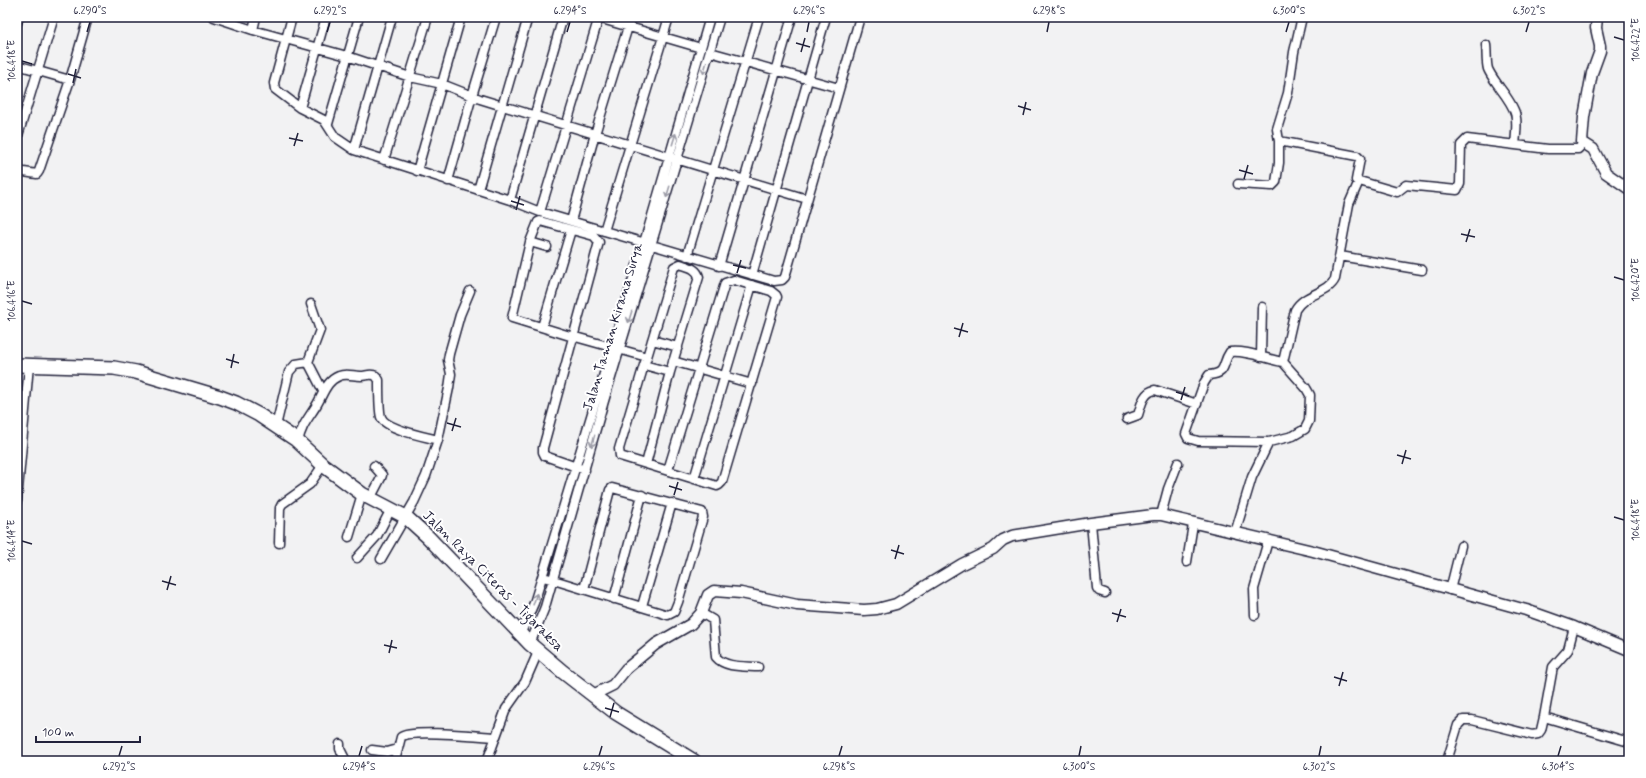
<svg xmlns="http://www.w3.org/2000/svg" width="1646" height="778" font-family="Mynerve,sans-serif">
  <style>
    .lines { fill: none; stroke-linecap: round; stroke-linejoin: round }
    .minor-casing { stroke: #22223b; stroke-width: 11 }
    .tertiary-casing { stroke: #22223b; stroke-width: 13 }
    .primary-casing { stroke: #22223b; stroke-width: 16 }
    .minor { stroke: #fff; stroke-width: 8 }
    .tertiary { stroke: #fff; stroke-width: 10 }
    .primary { stroke: #fff; stroke-width: 13 }
    .oneway { stroke: #9c9ca7 }
    .ticks { fill: none; stroke: #22223b; stroke-width: 1.5 }
    .labels { text-anchor: middle; dominant-baseline: central; stroke-width: 4; stroke-linejoin: round; paint-order: stroke }
    .street-label { font-size: 14px; fill: #22223b; stroke: #fff }
    .neatline { fill: none; stroke: #22223b; stroke-width: 1.5 }
    .ticks-label { font-size: 10px; text-anchor: middle; fill: #22223b }
  </style>
  <rect width="100%" height="100%" fill="#f2f2f3"/>
  <filter id="ink" filterUnits="userSpaceOnUse"><feTurbulence type="fractalNoise" baseFrequency=".025" numOctaves="2"/><feDisplacementMap in="SourceGraphic" scale="8" xChannelSelector="R" yChannelSelector="G"/><feConvolveMatrix kernelMatrix="1 2 1 2 8 2 1 2 1" color-interpolation-filters="sRGB"/></filter>
  <g filter="url(#ink)">
    <g class="lines">
      <defs>
        <path id="minor" d="M214 17 253 30 347 56 410 77 442 84 480 99 807 199
          M292 17 274 83 275 89 300 108 324 120 335 137 354 150 510 200 540 212 774 281 782 280 785 277 860 17
          M595 17 701 48
          M17 23 19 17
          M253 30 256 17
          M1486 45C1487 52 1486 62 1488 69 1491 76 1496 82 1500 88 1518 112 1518 115 1515 145
          M710 52 839 88
          M17 65 70 80
          M300 108 326 17
          M328 124 359 17
          M17 139 54 17
          M1279 141 1357 156 1360 159 1356 180 1397 192 1406 185 1457 190 1460 184 1461 145 1467 139 1548 149H1578L1583 144
          M354 150 392 17
          M384 160 428 17
          M17 171 37 174 39 171 70 80 88 17
          M417 171 461 17
          M448 181 472 96 496 17
          M1238 184 1272 186 1276 182 1279 163V141L1277 129 1288 93 1294 52 1302 17
          M478 190 528 17
          M510 200 563 17
          M540 212 599 17
          M571 221 595 134 631 17
          M604 231 669 17
          M530 242 547 247
          M687 256 759 17
          M1340 256 1422 270
          M719 266 792 17
          M752 275 826 17
          M542 327 571 230
          M652 340 678 347
          M1261 357 1262 307
          M673 361 752 384
          M308 362 320 330 311 304
          M1283 362 1306 388 1310 395 1309 421 1305 429 1293 436 1269 442 1198 441 1188 438 1186 434 1204 383 1209 375C1228 373 1221 365 1230 352 1247 350 1266 359 1283 362L1295 310C1304 293 1328 294 1335 279L1349 204 1359 181
          M644 365 619 449 620 456 717 486 719 485 722 482 777 297 776 295 771 291 734 280 725 283 668 470
          M1127 419 1138 415C1141 406 1143 392 1155 390L1197 404
          M276 426 289 372 296 364 308 362 323 391
          M298 442C301 426 308 419 316 406 323 395 326 381 339 376 346 373 353 376 361 376 366 376 371 373 376 376L379 380C379 388 379 411 381 417 385 429 426 437 438 440
          M646 464 670 372
          M585 470 545 456 543 452V448L599 242 594 236 540 221 538 222 530 242 512 318 570 336H572L647 357 644 365 670 372 699 277C697 268 688 267 680 264L674 267 647 357
          M694 479 752 285
          M370 499 381 478 382 475 374 466
          M17 501 29 365
          M1161 515 1168 489 1178 463
          M1091 523 1097 588 1099 591 1105 593
          M1235 533 1252 477 1269 442
          M349 537 362 494
          M279 543 280 508 282 504 310 484 323 465
          M357 558 377 536 391 509
          M381 559 414 502 426 476 438 440 449 388 451 374 448 360 449 354 460 315 470 291
          M1187 562 1193 524
          M547 578 668 615 674 612 678 602 703 517 702 512 612 488 610 490 584 589
          M1450 590 1461 546
          M614 599 642 495
          M642 606 672 503
          M701 613 713 620 716 657C725 668 745 666 758 667
          M1255 615 1254 589 1268 541
          M520 635 534 603 542 577 649 226 710 17
          M530 644 545 607 604 401 720 17
          M1544 717 1629 742
          M340 744V749L346 761
          M372 750 387 752 398 749
          M395 761 401 737C410 729 479 736 495 737
          M487 761 506 709 525 682 538 652
          M1447 761 1458 725 1463 720H1472L1532 735 1538 734 1541 730 1544 717 1553 667 1568 650 1574 627"/>
        <path id="tertiary" d="M1597 17 1596 28 1600 46V51L1592 73 1584 117 1582 142 1593 149 1606 173 1629 189
          M593 695 613 685 626 669 656 644 691 624 701 613 708 595 714 591 741 593 797 605 864 610 877 609 896 604 962 564 993 549 1003 540 1012 536 1091 523 1153 515H1161L1313 551 1526 610 1574 627 1629 650"/>
        <path id="primary" d="M17 365 114 368 136 372 220 397 236 403 259 415 295 439 323 465 362 494 406 517 428 537 530 644 563 672 616 713 694 761"/>
      </defs>
      <use href="#minor" class="minor-casing"/>
      <use href="#tertiary" class="tertiary-casing"/>
      <use href="#primary" class="primary-casing"/>
      <use href="#minor" class="minor"/>
      <use href="#tertiary" class="tertiary"/>
      <use href="#primary" class="primary"/>
    </g>
    <defs><path id="oneway-shaft" d="M-6 0H5M1.5-3L5.5 0L1.5 3" fill="none" stroke-width="1.6" stroke-linecap="round" stroke-linejoin="round"/></defs>
    <g class="oneway">
      <use href="#oneway-shaft" transform="translate(705 68) rotate(107)"/>
      <use href="#oneway-shaft" transform="translate(674 139) rotate(-73)"/>
      <use href="#oneway-shaft" transform="translate(668 192) rotate(107)"/>
      <use href="#oneway-shaft" transform="translate(630 317) rotate(107)"/>
      <use href="#oneway-shaft" transform="translate(593 441) rotate(105)"/>
      <use href="#oneway-shaft" transform="translate(535 599) rotate(-72)"/>
    </g>
  </g>
  <path class="ticks" d="M87 32 90 22M327 32 330 22M567 32 570 22M807 32 809 22M1047 32 1049 22M1286 32 1289 22M1526 32 1529 22M1614 37 1624 40M796 43 810 47M801 52 805 38M22 61 32 64M68 74 81 78M73 83 76 69M1018 106 1031 110M1023 115 1026 102M289 138 303 141M294 146 298 133M1239 170 1253 174M1244 179 1248 165M511 201 524 205M516 210 520 196M1461 234 1475 237M1466 242 1470 229M733 265 746 268M737 273 741 260M1614 277 1624 280M22 301 32 304M954 328 968 332M959 337 963 323M226 359 239 363M231 368 234 354M1176 392 1189 396M1181 400 1185 387M447 423 461 427M452 431 456 418M1397 455 1411 459M1402 464 1406 450M669 486 682 490M674 495 678 482M1614 517 1624 520M22 541 32 544M891 550 904 554M895 559 899 545M162 581 176 585M167 590 171 576M1112 613 1126 617M1117 622 1121 609M384 645 397 648M389 653 392 640M1334 677 1347 681M1339 686 1343 672M605 708 619 712M610 717 614 703M119 756 122 746M359 756 362 746M599 756 602 746M839 756 842 746M1079 756 1081 746M1319 756 1321 746M1558 756 1561 746"/>
  <g class="labels">
    <g class="street-label">
      <text transform="translate(613 327) rotate(-73)">Jalan Taman Kirana Surya</text>
      <text transform="translate(493 581) rotate(45)">Jalan Raya Citeras - Tigaraksa</text>
    </g>
  </g>
  <rect width="1646" height="778" fill="none" stroke="#fff" stroke-width="44"/>
  <path d="M36 736v6h104v-6" fill="none" stroke="#22223b" stroke-width="2"/>
  <text x="42" y="736" font-size="12" fill="#22223b" stroke="#ffffff" stroke-width="3" paint-order="stroke">100 m</text>
  <rect x="22" y="22" width="1602" height="734" class="neatline"/>
  <g class="ticks-label">
    <text x="90" y="14">6.290°S</text>
    <text x="330" y="14">6.292°S</text>
    <text x="570" y="14">6.294°S</text>
    <text x="809" y="14">6.296°S</text>
    <text x="1049" y="14">6.298°S</text>
    <text x="1289" y="14">6.300°S</text>
    <text x="1529" y="14">6.302°S</text>
    <text transform="translate(1635 40) rotate(-90)" y="4">106.422°E</text>
    <text transform="translate(11 61) rotate(-90)" y="4">106.418°E</text>
    <text transform="translate(1635 280) rotate(-90)" y="4">106.420°E</text>
    <text transform="translate(11 301) rotate(-90)" y="4">106.416°E</text>
    <text transform="translate(1635 520) rotate(-90)" y="4">106.418°E</text>
    <text transform="translate(11 541) rotate(-90)" y="4">106.414°E</text>
    <text x="119" y="770">6.292°S</text>
    <text x="359" y="770">6.294°S</text>
    <text x="599" y="770">6.296°S</text>
    <text x="839" y="770">6.298°S</text>
    <text x="1079" y="770">6.300°S</text>
    <text x="1319" y="770">6.302°S</text>
    <text x="1558" y="770">6.304°S</text>
  </g>
</svg>
